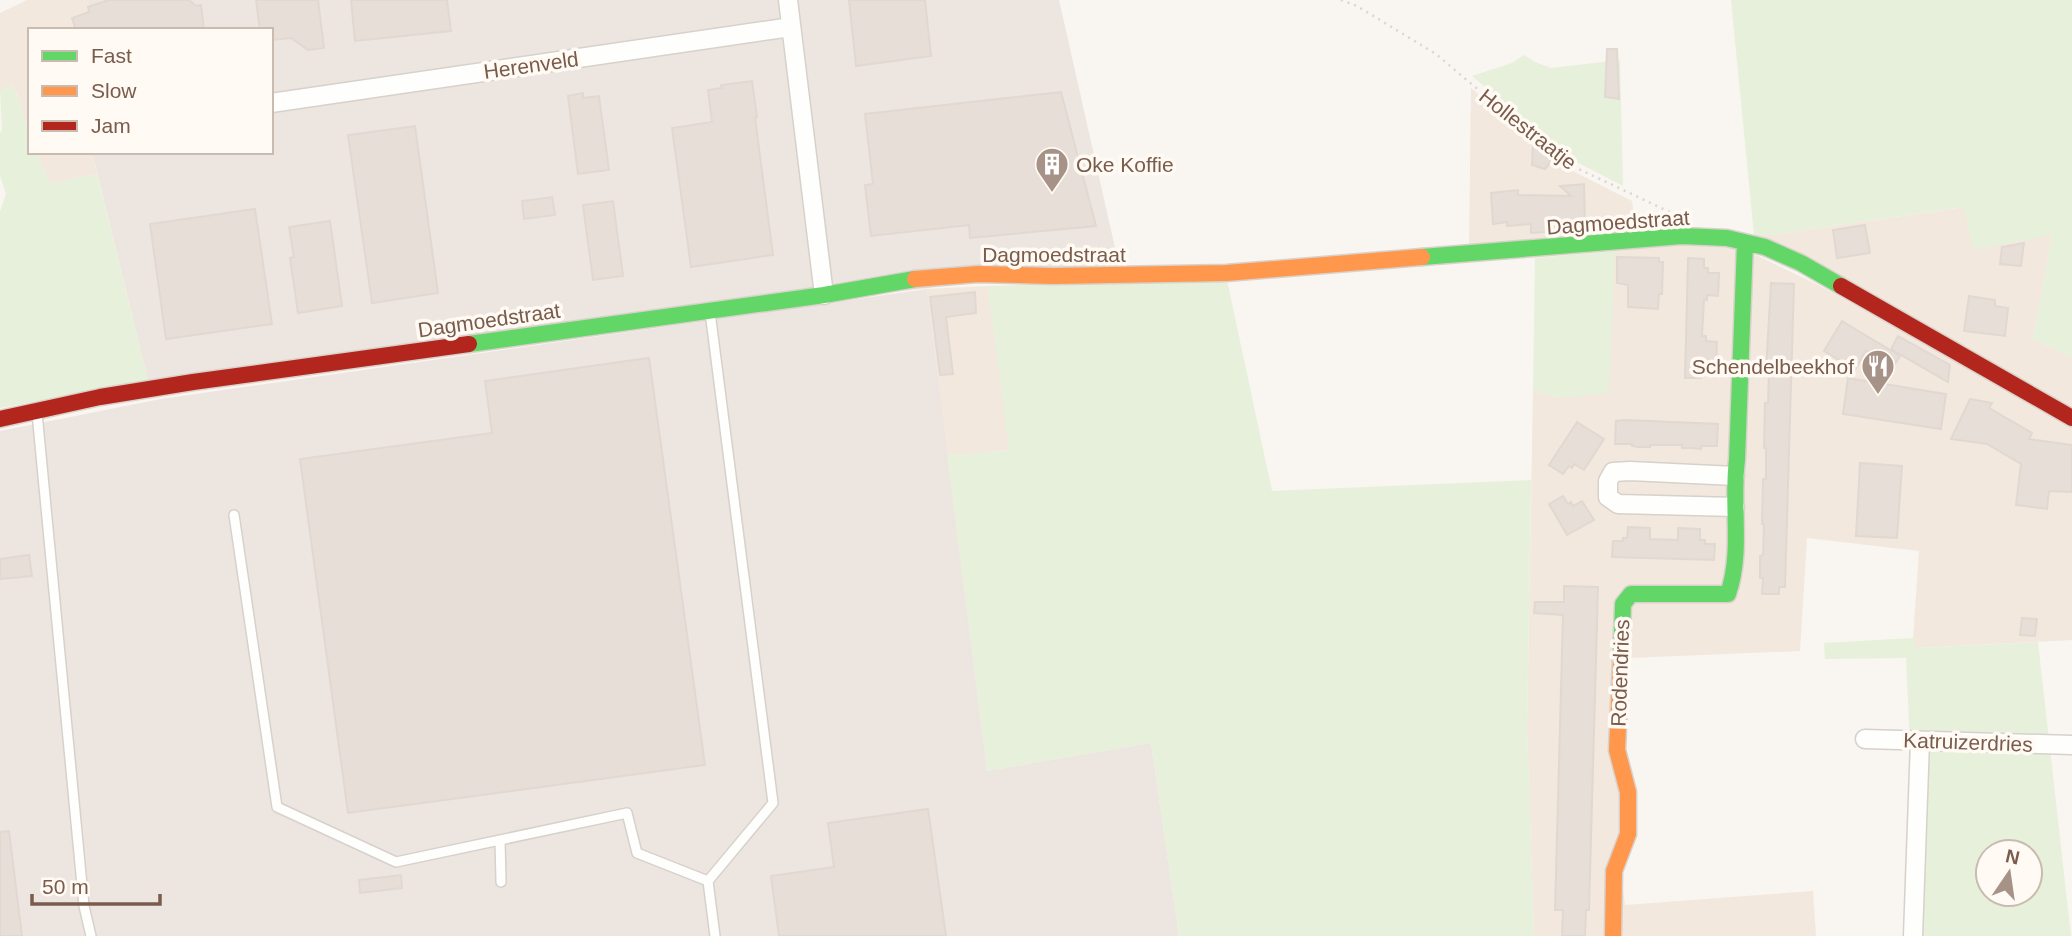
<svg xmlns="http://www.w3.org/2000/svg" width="2072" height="936" font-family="Arial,sans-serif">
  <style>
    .residential { fill: #f2e8de }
    .industrial { fill: #ede5e0 }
    .green { fill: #e7f0db; fill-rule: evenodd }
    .building { fill: #e6ded7; stroke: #e2d8d2; stroke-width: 2 }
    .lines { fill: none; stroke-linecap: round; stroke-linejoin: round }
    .lane-casing { stroke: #d7d1cb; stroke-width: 12 }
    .street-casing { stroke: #d7d1cb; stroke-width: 21 }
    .fast-casing { stroke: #d9d2cb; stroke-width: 19 }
    .slow-casing { stroke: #d9d2cb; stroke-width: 19 }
    .jam-casing { stroke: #d9d2cb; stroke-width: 19 }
    .path { stroke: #dcd5d0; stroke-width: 2.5; stroke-dasharray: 2 5; stroke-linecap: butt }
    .lane { stroke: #fefefd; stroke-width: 9 }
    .street { stroke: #fefefd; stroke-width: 18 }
    .fast { stroke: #63d668; stroke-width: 16 }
    .slow { stroke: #ff974d; stroke-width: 16 }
    .jam { stroke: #b3261e; stroke-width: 16 }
    .labels { text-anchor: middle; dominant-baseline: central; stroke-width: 7; stroke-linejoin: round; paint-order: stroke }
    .street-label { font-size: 21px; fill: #7a5c4d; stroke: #fffaf3 }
    .poi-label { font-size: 21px; fill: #7a5c4d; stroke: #fffaf3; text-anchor: start }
  </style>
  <rect width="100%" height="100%" fill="#f9f5f0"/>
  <path class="residential" d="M27 0H88L96 30H30V136L17 93 12 85 0 91V13Z
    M1471 88 1559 164 1632 201 1634 216 1631 226 1625 234 1469 249Z
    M36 152H92L97 174 50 184Z
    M1965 207 2052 235 2033 340 2051 347 2072 358V408L1754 235H1769Z
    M1673 245 1728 247 1758 256 1820 286 2072 424V640L1914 648 1913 638 1919 551 1807 538 1800 651 1629 658 1622 882 1625 905 1813 891 1816 936H1534L1527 730 1533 391 1561 398 1615 251Z
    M988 286 1010 450 947 456 927 289Z"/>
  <path class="industrial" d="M88 0H1059L1120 270 1064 272 148 380 92 152H271V30H96Z
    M927 289 987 771 1151 743 1179 936H0V431L161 399Z"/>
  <path class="green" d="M1731 0H2072V358L2051 347 2033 340 2052 235 1973 250 1964 207 1769 235H1754Z
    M1524 55 1535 62 1551 68 1620 60 1623 186 1567 157 1472 76 1512 63Z
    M12 85C22 100 30 135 30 152H36L50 184 97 174 148 380 0 408V211L6 194 0 176V133L2 130 0 91 3 88Z
    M1615 251 1609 393 1561 398 1533 391 1535 258Z
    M1227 280 1272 491 1531 480 1527 730 1534 936H1179L1151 743 987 771 947 456 1009 450 988 286Z
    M1913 638 1915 648 2038 642 2071 936H1919L1906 658 1825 659 1824 643ZM1988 852H2030V894H1988Z"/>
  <path class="building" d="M109 0H189L196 6 201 5 204 30H76L72 18 89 12 88 7Z
    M256 0H318L324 48 308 50 291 38 271 40V30H260Z
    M351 0H447L451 31 355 41Z
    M849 0H925L931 56 856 66Z
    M1607 49H1617L1619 99 1605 97Z
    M752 81 757 117 755 118 773 255 691 267 672 128 712 122 708 90 722 88 721 85Z
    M1061 92 1096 226 970 238 969 225 871 236 865 185 873 184 865 114Z
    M583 93V98L599 96 609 170 578 174 568 96Z
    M415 126 438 293 372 303 348 135Z
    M1533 143 1552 161 1545 169 1532 165Z
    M1584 184 1585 229 1531 233V224L1507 226V222L1493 224 1491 193 1518 190V195L1571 196 1560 186Z
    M552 197 555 215 524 219 522 201Z
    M613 201 623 276 593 280 583 205Z
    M255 209 272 324 166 339 150 224Z
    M330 221 342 306 298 313 290 258 294 257 289 227Z
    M1865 225 1870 253 1837 258 1833 230Z
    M2024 243 2021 266 2000 264 2002 247Z
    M1617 257 1659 258V262H1663L1662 294H1659L1658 309 1628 307V285L1617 283Z
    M1688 258 1704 259V268H1708V273H1719L1718 296 1707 295V300L1704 299 1702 336H1706V341L1717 342 1716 364H1701V378H1685Z
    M1771 283 1794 284 1785 587H1779V594H1762L1763 578H1760V556L1763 555 1764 524H1762L1763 479H1766V448H1764L1765 403H1768L1769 371H1766Z
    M975 292 976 313 946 317 953 374 940 375 930 297Z
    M1969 296 1995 300V306L2008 308 2005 336 1964 331Z
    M1842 321 1900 356 1893 367 1866 350 1855 370 1824 351Z
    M1898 336 1950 365 1948 382 1891 349Z
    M649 358 705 765 348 813 300 459 492 433 485 381Z
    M1848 378 1946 394 1941 429 1843 414Z
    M1970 399 1992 403 1989 408 2032 433 2029 439 2072 445V492L2049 491 2047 509 2016 505 2021 464 1987 444 1951 439Z
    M1626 420 1718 424 1717 446H1701V449L1691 448H1682V445H1650V447H1639L1632 446V444H1615L1616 421Z
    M1577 422 1604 439 1584 470 1574 464 1572 468 1569 466 1563 474 1549 465Z
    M1860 463 1902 466 1897 538 1856 536Z
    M1563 496 1568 504 1571 502 1573 506 1582 501 1594 520 1567 535 1549 504Z
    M1628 527 1650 528V539L1678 540V528L1700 529V540H1705V544H1715L1714 560 1612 557 1613 541H1623V538H1627Z
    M29 555 32 576 0 579V559Z
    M1564 586 1598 587 1589 910H1586L1585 936H1562L1563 910H1555L1563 615 1534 613 1535 602H1564Z
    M2022 618 2037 619 2035 636 2020 635Z
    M928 809 946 936H779L771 876 834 867 828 823Z
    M9 831 22 936H0V832Z
    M401 875 402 888 360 893 359 880Z"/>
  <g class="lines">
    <defs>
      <path id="lane" d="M37 413 84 906 91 936
        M234 515 277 807 396 862 627 813 637 853 708 881 715 936
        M500 840 501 882
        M708 881 773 803 710 312"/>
      <path id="street" d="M788 0 824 295
        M271 103 791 27
        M1735 507 1618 504 1608 497V481L1613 472 1630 471 1735 476
        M1865 739 2072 745
        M1913 936 1920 741"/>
      <path id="fast" d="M1422 257 1682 236 1727 238 1765 247 1801 263 1841 286
        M469 344 824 295 915 279
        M1621 660 1623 604 1631 594H1728C1743 550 1731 505 1737 460L1745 243"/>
      <path id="slow" d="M915 279 978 274 1053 276 1226 273 1422 257
        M1613 936 1614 871 1628 834V792L1617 750 1621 660"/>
      <path id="jam" d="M1841 286 2072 418
        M0 419 100 397 193 382 469 344"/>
    </defs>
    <use href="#lane" class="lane-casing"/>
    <use href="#street" class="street-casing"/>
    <use href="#fast" class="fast-casing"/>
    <use href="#slow" class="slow-casing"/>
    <use href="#jam" class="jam-casing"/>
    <path class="path" d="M1341 0 1357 6 1436 54 1564 162 1676 215"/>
    <use href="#lane" class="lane"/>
    <use href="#street" class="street"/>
    <use href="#fast" class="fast"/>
    <use href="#slow" class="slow"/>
    <use href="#jam" class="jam"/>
  </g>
  <defs>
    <symbol id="building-pin" viewBox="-11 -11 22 30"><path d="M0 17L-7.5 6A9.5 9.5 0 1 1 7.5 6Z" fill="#a69286" stroke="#fffaf3"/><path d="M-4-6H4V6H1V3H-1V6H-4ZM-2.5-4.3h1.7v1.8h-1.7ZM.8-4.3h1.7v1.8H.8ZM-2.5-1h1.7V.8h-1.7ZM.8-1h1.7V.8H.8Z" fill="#fff"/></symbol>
    <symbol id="restaurant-pin" viewBox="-11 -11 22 30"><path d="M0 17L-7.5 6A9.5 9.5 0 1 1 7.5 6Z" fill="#a69286" stroke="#fffaf3"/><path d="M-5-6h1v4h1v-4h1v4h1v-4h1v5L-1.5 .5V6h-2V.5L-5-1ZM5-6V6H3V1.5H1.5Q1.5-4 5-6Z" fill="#fff"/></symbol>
  </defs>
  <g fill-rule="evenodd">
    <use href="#building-pin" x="1033" y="145" width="38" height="52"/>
    <use href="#restaurant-pin" x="1859" y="347" width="38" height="52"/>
  </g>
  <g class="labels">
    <g class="street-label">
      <text transform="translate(531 65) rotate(-8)">Herenveld</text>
      <text transform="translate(1528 129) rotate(38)">Hollestraatje</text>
      <text transform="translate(1618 222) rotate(-4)">Dagmoedstraat</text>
      <text x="1054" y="254">Dagmoedstraat</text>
      <text transform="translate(489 320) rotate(-8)">Dagmoedstraat</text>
      <text transform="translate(1620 673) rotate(-88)">Rodendries</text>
      <text transform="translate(1968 742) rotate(2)">Katruizerdries</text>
    </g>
    <g class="poi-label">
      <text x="1076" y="164">Oke Koffie</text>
      <text x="1854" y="366" text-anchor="end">Schendelbeekhof</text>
    </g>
  </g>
  <rect x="28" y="28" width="245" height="126" fill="#fffaf3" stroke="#cabbb1" stroke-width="2"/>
  <rect x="42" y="51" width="35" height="10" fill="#63d668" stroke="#cabbb1" stroke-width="2"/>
  <text x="91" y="63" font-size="21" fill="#7a5c4d">Fast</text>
  <rect x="42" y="86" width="35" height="10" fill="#ff974d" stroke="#cabbb1" stroke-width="2"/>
  <text x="91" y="98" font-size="21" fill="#7a5c4d">Slow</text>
  <rect x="42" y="121" width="35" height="10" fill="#b3261e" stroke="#cabbb1" stroke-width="2"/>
  <text x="91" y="133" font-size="21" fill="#7a5c4d">Jam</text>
  <g transform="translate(2009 873) rotate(13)"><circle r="33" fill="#fffaf3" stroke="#cabbb1" stroke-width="2"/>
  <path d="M0-5L12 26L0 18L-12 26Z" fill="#a69286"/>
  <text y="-10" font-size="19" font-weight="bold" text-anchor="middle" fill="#7a5c4d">N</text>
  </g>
  <path d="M32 894v10h128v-10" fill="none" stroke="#7a5c4d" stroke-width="3.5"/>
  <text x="42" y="894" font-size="21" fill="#7a5c4d" stroke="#fffaf3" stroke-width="5" paint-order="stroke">50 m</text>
</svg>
